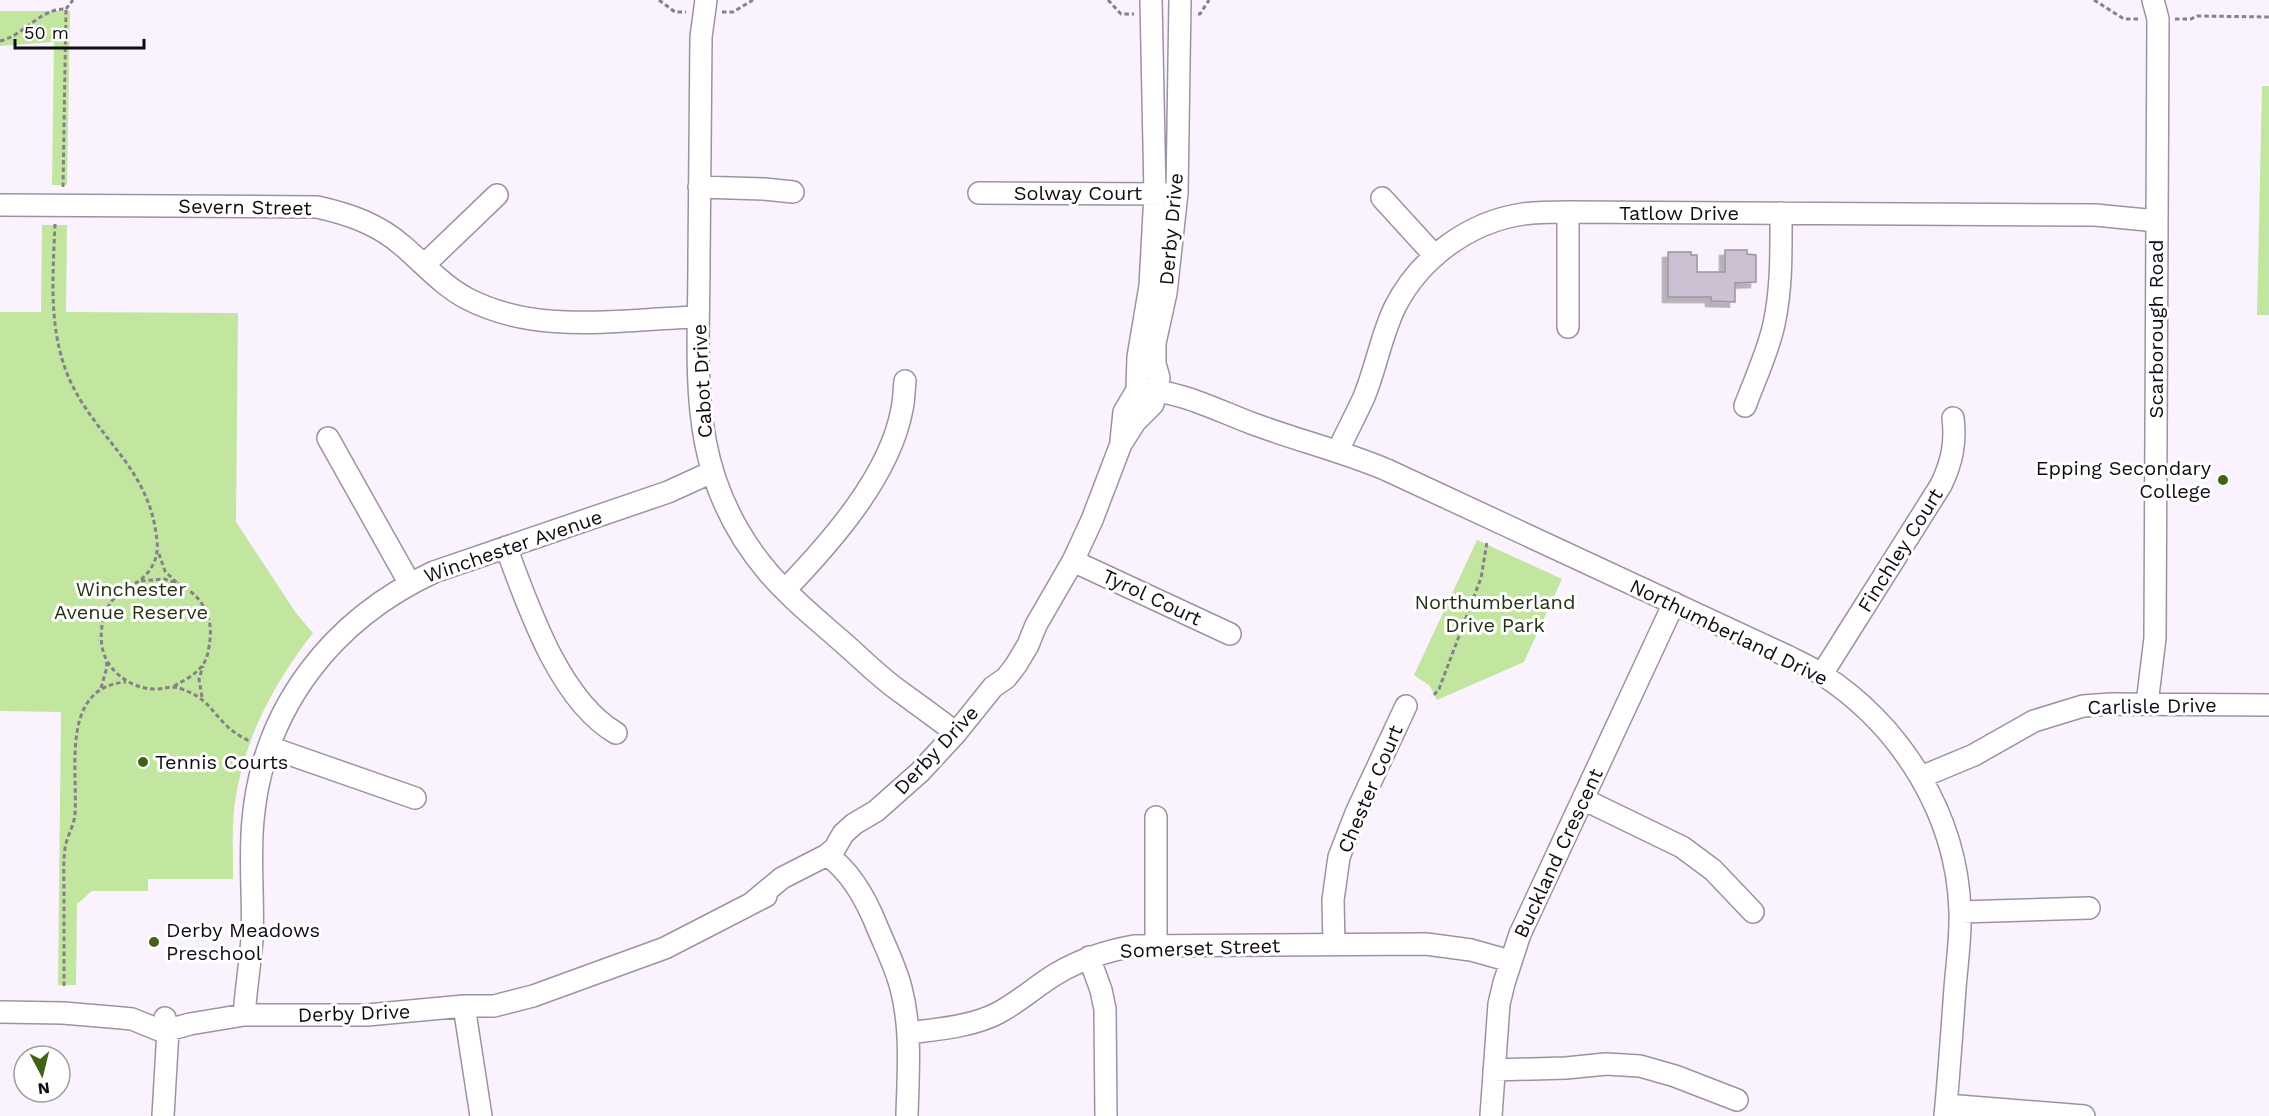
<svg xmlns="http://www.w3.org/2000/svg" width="2269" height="1116" font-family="'Work Sans',sans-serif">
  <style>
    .green { fill: #c2e69f }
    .building { fill: #ccc1d2; stroke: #9d93a3; stroke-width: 1.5; filter: url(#shadow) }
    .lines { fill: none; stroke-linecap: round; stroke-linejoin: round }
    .minor-casing { stroke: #9d92a3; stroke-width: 24 }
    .path { stroke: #868189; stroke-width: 3; stroke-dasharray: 4.5 3; stroke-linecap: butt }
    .minor { stroke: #fff; stroke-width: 21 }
    .poi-dot { fill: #416115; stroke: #fff; stroke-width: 2 }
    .labels { text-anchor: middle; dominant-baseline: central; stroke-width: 6; stroke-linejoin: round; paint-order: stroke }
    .street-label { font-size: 20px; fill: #0f0c11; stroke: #fff }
    .poi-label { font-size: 20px; fill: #0f0c11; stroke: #fff; text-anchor: start }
    .park-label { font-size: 20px; fill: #243212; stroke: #fff }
  </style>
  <defs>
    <filter id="shadow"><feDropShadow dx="-5.5" dy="5.5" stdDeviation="0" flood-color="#0004"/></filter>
  </defs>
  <rect width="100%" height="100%" fill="#faf3fe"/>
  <path class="green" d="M0 11H70L67 185H52L54 42 0 46Z
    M2262 86H2269V315H2257Z
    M42 225H67L66 312 238 313 236 522 296 613 313 633C272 686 242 742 234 810 232 833 233 856 233 879H148V891H92L77 904 76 985H58L61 712 0 711V312H41Z
    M1477 540 1562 579 1524 662 1437 700 1430 686 1414 675Z"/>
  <path class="building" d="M1725 250H1747V254L1756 255V282L1735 283V302L1711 301V297H1668V252H1691V255H1697V272H1725Z"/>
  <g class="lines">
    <defs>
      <path id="minor" d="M706 0 701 37C700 111 699 185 699 260 699 376 685 473 767 571 788 596 814 617 839 639 859 656 877 675 898 690 917 704 937 718 956 733
        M699 187 764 189 793 192
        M979 193 1168 194
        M1382 198 1435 256
        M0 205 317 207C349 214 378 224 403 246 424 264 442 285 466 298 538 336 621 319 698 317
        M424 265 497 195
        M1568 327V212
        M1137 390C1177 389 1214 409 1251 423 1296 440 1342 451 1387 470L1787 656C1799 662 1812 668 1823 675 1902 727 1957 815 1960 911 1961 937 1957 963 1955 988 1952 1031 1949 1074 1945 1116
        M1745 406C1755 379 1768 352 1774 324 1782 287 1781 250 1781 213
        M328 438 410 584
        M1121 441 1124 412 1137 390 1138 357 1150 286 1155 194 1151 0
        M1338 451C1346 433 1356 415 1364 397 1376 368 1381 336 1395 307 1420 258 1469 222 1523 214 1538 212 1553 212 1568 212L2095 215 2157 221
        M506 547C528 606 559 700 616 733
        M1073 561 1230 634
        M785 590C830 543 890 476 902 409 904 400 904 390 905 381
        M1822 674 1941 485C1952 462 1956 443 1953 418
        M2147 704 2155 638 2158 19 2153 0
        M269 747 415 798
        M1921 777 1974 755 2034 721 2083 706 2111 704 2269 705
        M1583 799 1682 847 1713 870 1753 912
        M1156 817V945
        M827 855C852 872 867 901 878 929 886 948 896 968 901 988 912 1030 908 1073 907 1116
        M753 902 782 878 827 855 835 848 843 834 854 824 876 811 920 772 956 733 993 687 1006 678 1016 665 1028 645 1036 625 1073 561 1092 520 1121 444 1135 422 1153 404 1159 378 1155 364V343L1166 293 1177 193 1180 0
        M1960 912 2089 908
        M1334 944 1333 900 1339 857 1356 813 1406 706
        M1089 957 1101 990 1105 1009 1106 1116
        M464 1006 481 1116
        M0 1012 63 1013 122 1018 132 1019 159 1030H168L190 1024 244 1015H367L464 1006H494L533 996 665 948 766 896
        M244 1015C246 990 250 964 252 939 254 899 249 860 253 820 263 707 333 619 434 572L668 492 712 472
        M908 1033C938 1029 971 1027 998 1013 1019 1002 1036 986 1056 974 1081 959 1106 951 1134 946L1426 944 1471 950 1510 961
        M1494 1070 1566 1068 1606 1064 1640 1066 1675 1076 1737 1100
        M1946 1105 2084 1116
        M163 1116 168 1030 165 1018
        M1491 1116 1499 1004 1504 983 1520 934 1674 603"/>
    </defs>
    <use href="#minor" class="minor-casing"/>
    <path class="path" d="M659 0 675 12H686
      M1108 0 1121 14H1134
      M2094 0 2124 19H2139
      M66 9 73 0
      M722 12H733L753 0
      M1198 14H1200L1209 0
      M2175 19H2191L2197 16 2269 17
      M0 41C25 35 40 8 66 9
      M63 187 66 9
      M55 224C53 275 48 327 68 376 95 439 150 466 157 541 159 557 152 571 139 581 133 585 126 587 120 592 102 607 96 638 106 659 116 678 137 690 158 689 168 688 174 685 184 690 206 698 210 709 225 724 232 732 242 737 251 742
      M141 581 164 579 177 583 165 571 159 554
      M174 686C185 680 197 674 204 663 208 657 209 647 210 640 213 614 200 594 177 583
      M101 688 107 667 106 660
      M1434 695 1439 689 1481 578 1487 542
      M202 697 199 679 203 666
      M64 986C64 956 64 925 64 895 64 880 63 864 65 849 66 837 74 827 75 814 78 769 60 687 126 682"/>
    <use href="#minor" class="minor"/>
  </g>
  <g class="poi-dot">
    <circle cx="2223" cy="480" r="6"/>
    <circle cx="143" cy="762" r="6"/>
    <circle cx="154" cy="942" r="6"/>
  </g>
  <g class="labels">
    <g class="street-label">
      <text x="1078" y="193">Solway Court</text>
      <text transform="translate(245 207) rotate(1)">Severn Street</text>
      <text x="1679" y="213">Tatlow Drive</text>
      <text transform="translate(1171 229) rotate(-85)">Derby Drive</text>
      <text transform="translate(2156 329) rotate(-90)">Scarborough Road</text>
      <text transform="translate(702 381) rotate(-93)">Cabot Drive</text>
      <text transform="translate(513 546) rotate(-19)">Winchester Avenue</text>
      <text transform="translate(1900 550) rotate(-58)">Finchley Court</text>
      <text transform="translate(1152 597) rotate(25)">Tyrol Court</text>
      <text transform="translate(1729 632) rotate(26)">Northumberland Drive</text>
      <text transform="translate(2152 706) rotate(-1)">Carlisle Drive</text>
      <text transform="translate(936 750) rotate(-47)">Derby Drive</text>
      <text transform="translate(1370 789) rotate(-67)">Chester Court</text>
      <text transform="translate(1558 853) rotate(-65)">Buckland Crescent</text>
      <text transform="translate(1200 948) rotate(-2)">Somerset Street</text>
      <text transform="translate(354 1013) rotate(-2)">Derby Drive</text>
    </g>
    <g class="poi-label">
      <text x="2211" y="468" text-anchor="end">Epping Secondary<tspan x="2211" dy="23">College</tspan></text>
      <text x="155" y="762">Tennis Courts</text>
      <text x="166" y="930">Derby Meadows<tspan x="166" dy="23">Preschool</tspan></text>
    </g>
    <g class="park-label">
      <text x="131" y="589">Winchester<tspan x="131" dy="23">Avenue Reserve</tspan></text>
      <text x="1495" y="602">Northumberland<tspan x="1495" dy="23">Drive Park</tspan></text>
    </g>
  </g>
  <g transform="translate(42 1074) rotate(173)"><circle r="28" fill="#ffffff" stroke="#9f9ea0" stroke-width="1.5"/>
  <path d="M0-4.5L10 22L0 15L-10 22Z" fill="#416115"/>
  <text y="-9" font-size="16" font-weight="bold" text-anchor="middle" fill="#0f0c11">N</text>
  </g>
  <path d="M15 39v9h129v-9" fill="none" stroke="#0f0c11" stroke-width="3"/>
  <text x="24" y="39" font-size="18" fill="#0f0c11" stroke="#ffffff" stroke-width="4.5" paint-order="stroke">50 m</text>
</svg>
